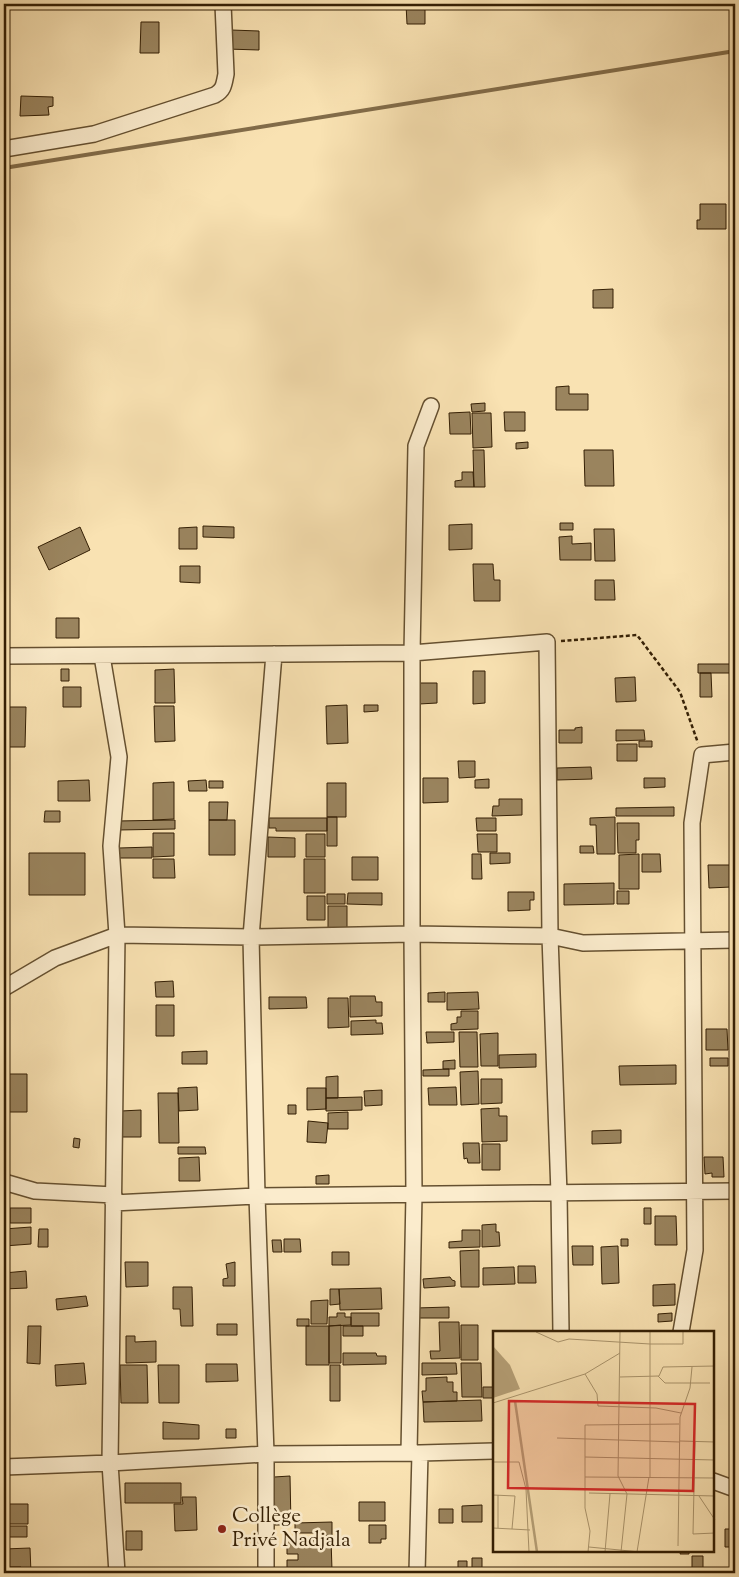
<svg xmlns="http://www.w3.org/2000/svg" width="739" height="1577" font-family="'Sorts Mill Goudy',serif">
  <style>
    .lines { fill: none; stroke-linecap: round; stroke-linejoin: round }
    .stream { stroke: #826c49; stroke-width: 4 }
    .building { fill: #9a845e; stroke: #341f04 }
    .minor-casing { stroke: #655030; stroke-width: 18 }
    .path { stroke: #341f04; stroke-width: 2.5; stroke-dasharray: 4 2.5; stroke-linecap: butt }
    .minor { stroke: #fbeccd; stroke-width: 15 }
    .poi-dot { fill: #8f2418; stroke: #fbeccd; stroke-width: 2 }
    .labels { text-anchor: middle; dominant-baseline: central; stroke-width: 5; stroke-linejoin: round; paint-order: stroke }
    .poi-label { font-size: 21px; fill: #341f04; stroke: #fbeccd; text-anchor: start }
    .inset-river { fill: none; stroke: #b6a077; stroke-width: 2.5 }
    .inset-road { fill: none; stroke: #aa946c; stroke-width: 1 }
    .view { fill: #d62828; fill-opacity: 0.15; stroke: #d62828; stroke-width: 2.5 }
    .inset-edge { fill: none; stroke: #341f04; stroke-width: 2.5 }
  </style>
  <rect width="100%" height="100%" fill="#f9e2b2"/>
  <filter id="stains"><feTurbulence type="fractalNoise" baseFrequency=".004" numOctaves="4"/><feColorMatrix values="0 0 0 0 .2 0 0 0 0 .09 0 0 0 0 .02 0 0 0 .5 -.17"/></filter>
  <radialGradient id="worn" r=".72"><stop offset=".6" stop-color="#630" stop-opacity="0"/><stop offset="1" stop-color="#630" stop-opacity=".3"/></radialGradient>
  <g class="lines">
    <path class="stream" d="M4 168 735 51"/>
  </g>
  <path class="building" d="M286 4H310V6H286Z
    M406 4H425V24H407Z
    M141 22H159V53H140Z
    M231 30 259 31V50L227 49Z
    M21 96 53 97V106L48 107 49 115 20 116Z
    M700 204H726V229H697V220H700Z
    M613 289V308H593V290Z
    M569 386V394H588V410H556V387Z
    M485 403V411L472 412 471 404Z
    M470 412 471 434H450L449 413Z
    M504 412H525V431H505Z
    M472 413H491L492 447 473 448Z
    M528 442V448L516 449V443Z
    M473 450H484L485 487H474Z
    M584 450H613L614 486H585Z
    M462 472H473L474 487H455V481L462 480Z
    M560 523H573V530H560Z
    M472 524V549L449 550V525Z
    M203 526 234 527V538L203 537Z
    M80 527 90 550 49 570 38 547Z
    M197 527V549H179V528Z
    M594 529H614L615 561H595Z
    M572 536V544L591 543V560H560L559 537Z
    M473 564H493L494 580H500V601H474Z
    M180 566H200V583L180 582Z
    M595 580H614L615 600H595Z
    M56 618H79V638H56Z
    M698 664H730L731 673H698Z
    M61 669H69V681H61Z
    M174 669 175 703H155V670Z
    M473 671H485V703L473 704Z
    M700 673H711L712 697H700Z
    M635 677 636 701 616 702 615 678Z
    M418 683H437V703L419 704Z
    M63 687H81V707H63Z
    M347 705 348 743 327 744 326 706Z
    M364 705H378V711L364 712Z
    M154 706H174L175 741 155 742Z
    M4 707H26L25 747H4Z
    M582 727V743H559V730H575V728Z
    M616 730H644L645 740 616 741Z
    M639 741H652V747H639Z
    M617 744H637V761H617Z
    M458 761H475V777L459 778Z
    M591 767 592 779 557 780V768Z
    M423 778H448V802L423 803Z
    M644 778H665V787L644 788Z
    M489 779V788H475V780Z
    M89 780 90 801H58V781Z
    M206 780 207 791H189L188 781Z
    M209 781H223V788H209Z
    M174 782V819L153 820V783Z
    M327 783H346V817H327Z
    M499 799H522V815L492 816 493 806H499Z
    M209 802H228L227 820H209Z
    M674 807V816H616V808Z
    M45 811H60V822H44Z
    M327 817H337V846H327Z
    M615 817V854H597L596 825H590V818Z
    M269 818H327V831H276V828H269Z
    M476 818H496V831H477Z
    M175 820V829L118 830 117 821Z
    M209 820H235V855H209Z
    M617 823H639V840H636V853H618Z
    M153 833H174V856L153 857Z
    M306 834H325V857H306Z
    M477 834H497V852H478Z
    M268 837 295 838V857H268Z
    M580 846H593L594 853H580Z
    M152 847V858H119V848Z
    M29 853H85V895H29Z
    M490 853H510V863L490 864Z
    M472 854H481L482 879H472Z
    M639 854V889H619V855Z
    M642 854H660L661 872H642Z
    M352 857H378V880H352Z
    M153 859H174L175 878H153Z
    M304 859H325V893H304Z
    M708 865H731V887L709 888Z
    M614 883V904L564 905V884Z
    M730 888H735V900H730Z
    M617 891H629V904H617Z
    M508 892H534V900H530V910L508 911Z
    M348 893H382V905L347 904Z
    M327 894H345V904H327Z
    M307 896H325V920H307Z
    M328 906H347V931H328Z
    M173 981 174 997H156L155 982Z
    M445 992V1002H428V993Z
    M478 992 479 1009 447 1010V993Z
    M350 996H375L376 1002H382V1016L350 1017Z
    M269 997H306L307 1008 269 1009Z
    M328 998H348L349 1027 328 1028Z
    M156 1005H174V1036H156Z
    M461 1011H478V1029L451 1030V1024L457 1023V1017H461Z
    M376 1020V1023H382L383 1034 351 1035V1021Z
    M706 1029H727L728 1050H706Z
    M426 1032H454V1042L427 1043Z
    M459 1032H477L478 1067H460Z
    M498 1033V1066H481L480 1034Z
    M207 1051V1064H182V1052Z
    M536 1054V1067L499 1068V1055Z
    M710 1058H728V1066H710Z
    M455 1060V1069H443V1061Z
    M676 1065V1084L620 1085 619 1066Z
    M449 1069V1076H423V1070Z
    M478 1071 479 1104 461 1105 460 1072Z
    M7 1074H27V1112H4V1104H8V1095H4V1090H9V1087L4 1088V1083H7Z
    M338 1076V1098H326V1077Z
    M481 1079H502V1103L481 1104Z
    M197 1087 198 1110 179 1111 178 1088Z
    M456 1087 457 1105H429L428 1088Z
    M307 1088H326V1109L307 1110Z
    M382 1090V1105L365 1106 364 1091Z
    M158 1093H178L179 1143H159Z
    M362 1097V1110L326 1111V1098Z
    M288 1105H296V1114H288Z
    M499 1108V1116H507V1141L482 1142 481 1109Z
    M141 1110V1137H122L121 1111Z
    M348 1112V1129H328V1113Z
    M308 1121 328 1123 326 1143 307 1142Z
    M621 1130V1143L592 1144V1131Z
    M74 1138 80 1139 79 1148 73 1147Z
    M463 1143H479L480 1163H468L467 1158 464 1159Z
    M482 1144H500V1170H482Z
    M178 1147H205L206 1154H178Z
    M199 1157 200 1181H179V1158Z
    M704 1157H723L724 1177H712V1173L705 1174Z
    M329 1175V1184H316V1176Z
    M10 1208H31V1223H10Z
    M644 1208H651V1224H644Z
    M655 1216H676L677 1245H655Z
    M496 1224V1232H499L500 1246 482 1247V1225Z
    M31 1227V1244L4 1246V1229Z
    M39 1229H48V1247H38Z
    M462 1230H480V1247L449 1248V1242L462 1241Z
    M284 1239H300L301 1252H284Z
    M621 1239H628V1246H621Z
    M272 1240H281L282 1252H273Z
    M572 1246H593V1265H573Z
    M618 1246 619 1283 602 1284 601 1247Z
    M479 1250V1287H461L460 1251Z
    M332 1252H349V1265H332Z
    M125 1262H148V1286L126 1287Z
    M235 1262V1286H223V1279L228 1278 226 1264Z
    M518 1266H535L536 1283H518Z
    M514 1267 515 1284 483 1285V1268Z
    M26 1271 27 1288 4 1289V1273Z
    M450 1277 452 1280 455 1281V1286L424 1288 423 1279Z
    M675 1284V1305L653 1306V1285Z
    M173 1287H192L193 1326H181L180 1309H173Z
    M381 1288 382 1309 340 1310 339 1289Z
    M330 1289H339L340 1304 330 1305Z
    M86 1296 88 1306 57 1310 56 1299Z
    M328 1300 327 1324H311V1301Z
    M449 1307V1318H416V1308Z
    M337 1313H345V1317H351V1325L329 1326V1317H337Z
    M351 1313H379V1326H351Z
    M672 1313V1321L658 1322V1314Z
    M297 1319H309V1326H297Z
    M439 1322H459L460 1358 431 1359 430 1351H440Z
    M217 1324H237V1335H217Z
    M341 1325V1363H329V1326Z
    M461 1325H478V1360H461Z
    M28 1326H41L40 1364 27 1363Z
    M306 1326H329V1365H306Z
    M343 1326H363V1336H343Z
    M126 1336H135V1342L156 1341V1362L126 1363Z
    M343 1353H376L377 1356H386V1364L343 1365Z
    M84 1363 86 1384 56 1386 55 1365Z
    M422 1363H456L457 1374 422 1375Z
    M461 1363H481L482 1397H462Z
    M206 1364H237L238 1381 206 1382Z
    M120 1365H147L148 1403H121Z
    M158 1365H179V1403H159Z
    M330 1365H340V1401H330Z
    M447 1377V1382H453V1392H457V1401L423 1402 422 1391H426V1378Z
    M483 1387H494V1398H483Z
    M481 1400 482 1421 424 1422 423 1402Z
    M163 1422 199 1425V1439H163Z
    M226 1429H236V1438H226Z
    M290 1476 291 1525H275L274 1477Z
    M125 1483H181V1503H125Z
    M182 1497H196L197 1530 175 1531 174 1504H183Z
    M359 1502H385V1521H359Z
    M9 1504H28V1524H9Z
    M482 1505V1522H462V1506Z
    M439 1509H453V1523H439Z
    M332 1522V1535L319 1536V1533H295V1523Z
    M369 1525H386V1539H381V1543H369Z
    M4 1526H27V1537H4Z
    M725 1529H735V1547H725Z
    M126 1531H142V1550H126Z
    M295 1538H314V1541H326V1539H331L332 1570 287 1571V1560H298V1554H287V1540H295Z
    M30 1548 31 1573H21V1567H5L4 1549Z
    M681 1551H689V1554H680Z
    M692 1556H703V1573H692Z
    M472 1558H482V1571H472Z
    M458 1561H467V1570H458Z
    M471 1571H482V1573H471Z"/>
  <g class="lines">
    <defs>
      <path id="minor" d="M4 149 94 134 215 95C224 90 224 84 226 74L223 4
        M4 656 412 653 547 642 550 936 559 1194 561 1332
        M102 656 119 757 111 846 117 935 110 1463 117 1573
        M4 988 55 958 117 935 251 937 412 934 550 936 583 943 735 940
        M4 1182 35 1191 114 1195
        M113 1203 257 1196 735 1191
        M681 1332 695 1250 692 823 702 755 735 752
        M409 1453 414 1194 412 934V653L416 446 431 406
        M4 1467 110 1463 266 1454 420 1453 494 1451
        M713 1481 735 1489
        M266 1573V1454L257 1196 251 937 274 654
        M417 1573 420 1453"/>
    </defs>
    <use href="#minor" class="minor-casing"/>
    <path class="path" d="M561 641 637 635 680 692 698 743"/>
    <use href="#minor" class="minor"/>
  </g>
  <circle class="poi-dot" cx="222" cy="1529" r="5"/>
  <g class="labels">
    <g class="poi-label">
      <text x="232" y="1517">Collège<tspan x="232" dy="24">Privé Nadjala</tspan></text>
    </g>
  </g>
  <g transform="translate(493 1331)">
    <rect width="221" height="221" fill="#f9e2b2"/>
    <path d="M0 15 17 34 27 58 0 67Z" fill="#b6a077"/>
    <path class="inset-river" d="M22 70 44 221"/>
    <path class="inset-road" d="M43 1 65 11 76 8 157 13H190V1M127 1 125 145 134 163 128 221M92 43 104 63 105 75 163 77 188 82M165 45 172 52H217M127 46 166 45 170 36 222 35M0 72 92 43 127 22M64 107 187 111M187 110 222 111M202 111 200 203 222 202M92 126 222 129M0 131H26L33 158 36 221M92 146 222 147M157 146V1M96 162 222 165M0 164 22 165 19 198M206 165 222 189M0 197 37 199M5 197V164M185 215 187 86 197 57 199 36M96 216 147 221M95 221 97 200 92 177V94L186 93M112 221 117 163M144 221 156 146"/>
    <path class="view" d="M16 70 202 73 200 160 15 157Z"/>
    <rect width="221" height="221" class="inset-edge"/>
  </g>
  <rect width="739" height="1577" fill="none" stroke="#f9e2b2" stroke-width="20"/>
  <rect x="5" y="5" width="729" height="1567" fill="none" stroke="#341f04" stroke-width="2.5"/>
  <rect x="10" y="10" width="719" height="1557" fill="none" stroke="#341f04"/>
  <rect width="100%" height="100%" filter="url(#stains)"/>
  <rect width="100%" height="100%" fill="url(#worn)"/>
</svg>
